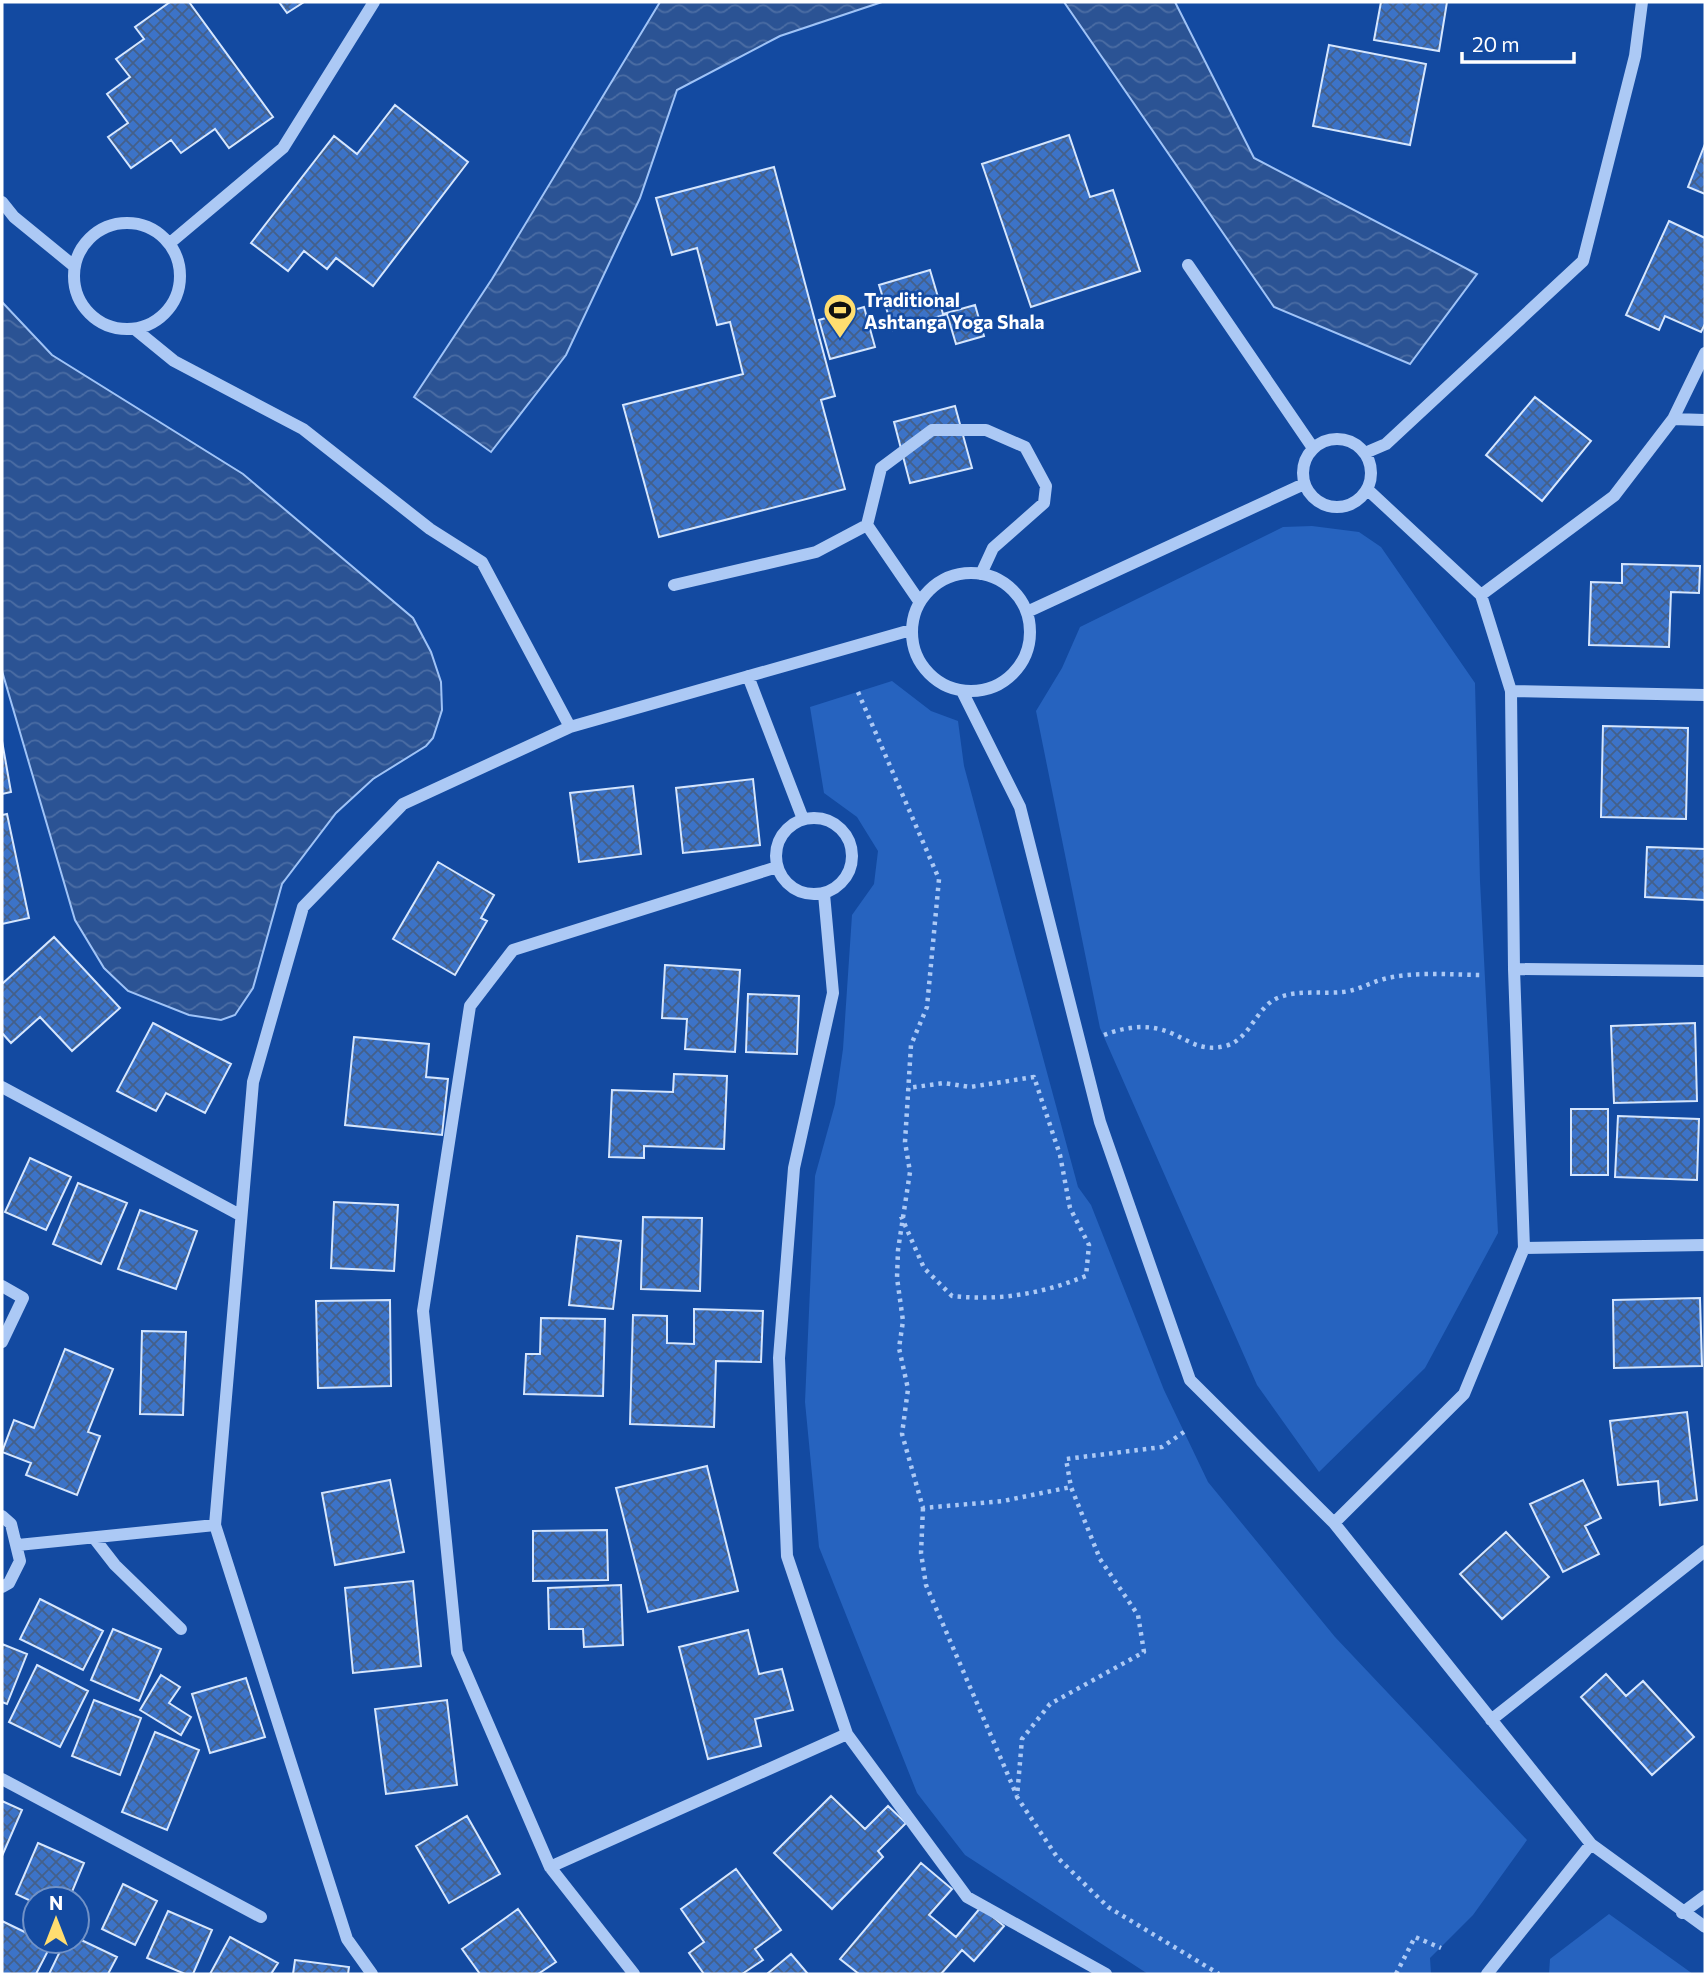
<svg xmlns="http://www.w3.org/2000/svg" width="1707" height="1976" font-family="Commissioner,sans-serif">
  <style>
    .green { fill: #2663bf }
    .water { fill: url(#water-waves); stroke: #9fc3f7; stroke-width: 2 }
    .building { fill: url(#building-cross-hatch); stroke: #d5e6fe; stroke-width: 2 }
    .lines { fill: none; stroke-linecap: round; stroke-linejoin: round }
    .path { stroke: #acc9f5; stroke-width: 4.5; stroke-dasharray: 3.5 5; stroke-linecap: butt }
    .minor { stroke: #acc9f5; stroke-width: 12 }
    .labels { text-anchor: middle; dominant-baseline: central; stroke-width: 5; stroke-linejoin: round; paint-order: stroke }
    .poi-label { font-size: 19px; font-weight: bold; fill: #fff; stroke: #134aa1; text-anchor: start }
  </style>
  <defs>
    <pattern id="water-waves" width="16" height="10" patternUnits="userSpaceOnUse" patternTransform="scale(1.75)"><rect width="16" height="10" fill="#2b5394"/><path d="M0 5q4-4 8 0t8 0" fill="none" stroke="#4b6da4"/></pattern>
    <pattern id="building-cross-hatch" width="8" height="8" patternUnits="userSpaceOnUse" patternTransform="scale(1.75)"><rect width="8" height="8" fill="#3c73c8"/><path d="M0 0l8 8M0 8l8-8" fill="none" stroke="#44608a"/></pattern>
  </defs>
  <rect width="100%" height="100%" fill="#134aa1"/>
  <path class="green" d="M1312 526 1359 532 1381 547 1475 683 1480 881 1498 1233 1425 1368 1319 1472 1257 1385 1100 1028 1036 711 1062 668 1080 627 1283 527Z
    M892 681 931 711 958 721 964 766 1078 1187 1091 1205 1164 1390 1208 1482 1335 1637 1527 1840 1473 1915 1430 1958 1431 1974H1148L965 1855 917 1793 819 1547 805 1402 815 1176 835 1104 843 1049 852 915 874 884 878 851 857 817 824 793 810 707Z
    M1609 1914 1693 1974H1549L1550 1959Z"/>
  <path class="water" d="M660 2H882L780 36 677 90 640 198 566 355 491 452 414 397 492 279Z
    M1064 2H1175L1254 158 1477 274 1410 364 1274 307Z
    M2 302 52 355 243 474 413 618 431 652 441 682 442 710 433 738 426 746 373 779 336 813 282 884 253 988 235 1015 221 1020 189 1015 128 991 104 968 75 920 2 671Z"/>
  <path class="building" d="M170 2H189L273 117 229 148 215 129 181 153 171 140 131 168 108 137 128 123 107 94 130 77 116 59 144 39 135 27Z
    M279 2H304L287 13Z
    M1381 2H1447L1439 51 1374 40Z
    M1329 45 1426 64 1410 145 1313 126Z
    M395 105 468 162 373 286 336 258 327 269 304 251 288 271 251 243 334 136 357 154Z
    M1069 135 1090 197 1113 190 1140 271 1031 307 982 164Z
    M1705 144V194L1688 187Z
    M774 167 835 396 821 400 845 489 659 537 623 405 743 374 730 322 717 325 697 248 672 255 656 198Z
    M1669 221 1705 238V324L1701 332 1665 316 1659 330 1626 315Z
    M930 270 943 314 975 305 984 336 956 344 947 314 893 330 879 285Z
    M864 307 875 347 830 359 819 320Z
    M1535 397 1591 441 1542 501 1486 455Z
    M955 406 972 468 910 483 894 422Z
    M1622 564 1700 566 1699 593 1671 592 1669 647 1589 645 1591 582 1622 583Z
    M1603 726 1688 728 1686 819 1601 817Z
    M2 741 11 792 2 794Z
    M753 779 760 845 683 853 676 788Z
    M633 786 641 854 579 862 570 793Z
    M7 814 29 918 2 924V815Z
    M1647 847 1705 849V900L1645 897Z
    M438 862 494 895 481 918 487 921 455 975 393 939Z
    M54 937 120 1008 72 1051 40 1017 11 1043 2 1033V984Z
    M665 965 740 970 735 1052 685 1049 687 1019 662 1018Z
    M748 994 799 996 797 1054 746 1052Z
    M153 1023 231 1064 205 1113 166 1093 156 1111 117 1091Z
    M1695 1023 1697 1101 1614 1103 1611 1026Z
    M354 1037 429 1044 426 1077 448 1079 442 1135 345 1125Z
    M674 1074 727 1076 724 1149 644 1146V1158L609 1157 612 1090 673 1092Z
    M1571 1109H1608V1175H1571Z
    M1618 1116 1699 1119 1697 1180 1615 1177Z
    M30 1158 71 1177 46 1230 5 1212Z
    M78 1183 127 1203 101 1264 53 1244Z
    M334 1202 398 1205 394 1271 331 1268Z
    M140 1210 197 1231 176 1289 118 1269Z
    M643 1217 702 1218 700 1291 641 1289Z
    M577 1236 621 1241 613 1309 569 1305Z
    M1700 1298 1702 1366 1614 1368 1613 1300Z
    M390 1300 391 1386 318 1388 316 1301Z
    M694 1309 763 1311 761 1362 716 1361 714 1427 630 1424 633 1315 667 1316V1343L694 1344Z
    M541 1318 605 1319 603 1396 524 1394 526 1354H540Z
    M142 1331 186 1332 183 1415 140 1414Z
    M65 1349 113 1369 88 1432 100 1436 77 1495 26 1475 31 1463 2 1452 14 1420 34 1428Z
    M1687 1412 1697 1500 1660 1505 1658 1481 1618 1485 1610 1421Z
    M707 1466 738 1591 648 1612 616 1488Z
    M390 1480 404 1552 335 1565 322 1493Z
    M1583 1480 1601 1518 1585 1526 1599 1554 1563 1572 1530 1504Z
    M607 1530 608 1580 533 1581V1531Z
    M1506 1532 1549 1577 1502 1619 1460 1574Z
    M413 1581 421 1666 353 1673 345 1588Z
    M621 1585 623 1645 584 1647 583 1629H549L548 1588Z
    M40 1599 103 1631 83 1670 20 1639Z
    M113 1629 161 1649 139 1701 91 1680Z
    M748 1630 759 1674 782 1669 793 1710 755 1719 761 1746 708 1759 679 1647Z
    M2 1644 27 1654 7 1704 2 1702Z
    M37 1665 88 1691 60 1747 9 1722Z
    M1606 1674 1626 1696 1643 1681 1694 1737 1652 1775 1581 1697Z
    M161 1675 180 1687 169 1703 191 1717 181 1735 140 1710Z
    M246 1678 265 1737 210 1753 192 1694Z
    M94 1700 141 1718 120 1775 72 1756Z
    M447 1700 457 1785 386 1794 375 1709Z
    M155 1732 199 1750 167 1830 122 1812Z
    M831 1796 865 1829 888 1806 906 1823 878 1851 883 1857 832 1909 774 1853Z
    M2 1801 22 1810 2 1856Z
    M467 1816 500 1874 449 1903 416 1846Z
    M38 1843 84 1863 69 1899H35V1903L16 1894Z
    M921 1863 952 1889 929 1915 956 1937 981 1907 1004 1926 974 1961 962 1950 941 1974H859L840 1959Z
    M736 1869 781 1930 755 1949 763 1960 742 1974H704L689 1953 704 1942 681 1909Z
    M123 1884 157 1901 135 1945 102 1929Z
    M518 1909 556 1962 538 1974H480L462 1949Z
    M168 1911 212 1930 193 1974H185L147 1958Z
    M2 1921 35 1937V1941L51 1945 36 1974H2Z
    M230 1937 278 1963 271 1974H210Z
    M77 1938 117 1957 108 1974H49L65 1941H77Z
    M791 1954 808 1974H767Z
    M295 1960 349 1967 348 1974H293Z"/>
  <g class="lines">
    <path class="path" d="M858 692 939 879 927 1007 911 1045 905 1142 910 1172 898 1250 897 1278 903 1321 899 1348 908 1389 902 1434 923 1508 1003 1501 1071 1487
      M1104 1035C1125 1027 1148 1023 1171 1033 1189 1041 1203 1052 1225 1046 1251 1040 1256 1005 1280 997 1298 990 1324 994 1343 992 1359 990 1369 983 1384 979 1414 971 1453 975 1484 975
      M901 1216 924 1268 952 1296C1000 1301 1041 1294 1086 1276L1089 1245 1070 1208 1060 1155 1034 1077 970 1087 944 1083 908 1088
      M1184 1432 1162 1447 1066 1459 1071 1487 1100 1559 1138 1615 1144 1652 1050 1704 1022 1739 1017 1797 1057 1857 1108 1907 1219 1974
      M923 1508 921 1553 926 1585 1017 1796
      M1396 1974 1415 1937 1441 1948"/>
    <path class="minor" d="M2 202 14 217 74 266
      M74 276a53 53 0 1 1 106 0a53 53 0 1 1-106 0Z
      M170 243 283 148 374 2
      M1188 265 1313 448
      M136 330 174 361 303 429 430 529 482 562 570 727
      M1673 419 1705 420
      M1303 473a34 34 0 1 1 68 0a34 34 0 1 1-68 0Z
      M1365 453 1386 444 1583 261 1635 56 1642 2
      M912 632a59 59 0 1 1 118 0a59 59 0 1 1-118 0Z
      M674 585 816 552 867 525
      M1481 595 1614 496 1673 419 1705 353
      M919 601 867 525 881 468 932 430H986L1025 447 1046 486 1044 503 993 548 981 574
      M1027 612 1304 484
      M748 676 803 819
      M962 691 1020 807 1100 1122 1190 1380 1334 1523 1591 1844 1705 1927
      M1511 691 1705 695
      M776 856a38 38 0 1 1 76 0a38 38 0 1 1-76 0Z
      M824 894 833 993 794 1168 779 1358 787 1556 847 1734 967 1897 1106 1974
      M1514 969 1705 971
      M2 1087 240 1215
      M1524 1248 1705 1245
      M2 1286 23 1298 2 1342
      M2 1516 11 1524 20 1561 9 1583 2 1587
      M1334 1523 1464 1394 1524 1248 1514 969 1511 691 1481 595 1368 490
      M94 1538 115 1565 181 1629
      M18 1545 215 1525
      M1491 1720 1705 1551
      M2 1779 261 1917
      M550 1867 847 1734
      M1682 1913 1705 1896
      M372 1974 347 1939 215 1525 253 1082 303 907 403 804 570 727 911 630
      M634 1974 550 1867 457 1652 423 1311 470 1006 513 950 777 867
      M1487 1974 1591 1844"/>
  </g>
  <defs>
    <symbol id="stadium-pin" viewBox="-11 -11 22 30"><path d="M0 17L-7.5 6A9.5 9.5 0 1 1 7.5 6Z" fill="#ffdd70" stroke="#134aa1"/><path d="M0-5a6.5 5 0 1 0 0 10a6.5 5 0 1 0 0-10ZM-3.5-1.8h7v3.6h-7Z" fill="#111"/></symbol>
  </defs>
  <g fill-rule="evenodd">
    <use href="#stadium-pin" x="821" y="291" width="38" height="52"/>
  </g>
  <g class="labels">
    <g class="poi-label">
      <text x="864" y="299">Traditional<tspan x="864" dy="22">Ashtanga Yoga Shala</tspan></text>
    </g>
  </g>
  <rect width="1707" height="1976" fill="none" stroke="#ffffff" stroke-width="7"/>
  <g transform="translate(56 1920)"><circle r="33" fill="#134aa1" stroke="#7192c7" stroke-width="2"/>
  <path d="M0-5L12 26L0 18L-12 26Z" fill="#ffdd70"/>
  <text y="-10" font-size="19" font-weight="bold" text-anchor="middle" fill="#ffffff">N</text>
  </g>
  <path d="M1462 52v10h112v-10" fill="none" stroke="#ffffff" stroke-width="3.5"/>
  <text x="1472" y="52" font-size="21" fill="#ffffff" stroke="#134aa1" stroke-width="5" paint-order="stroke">20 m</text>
</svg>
